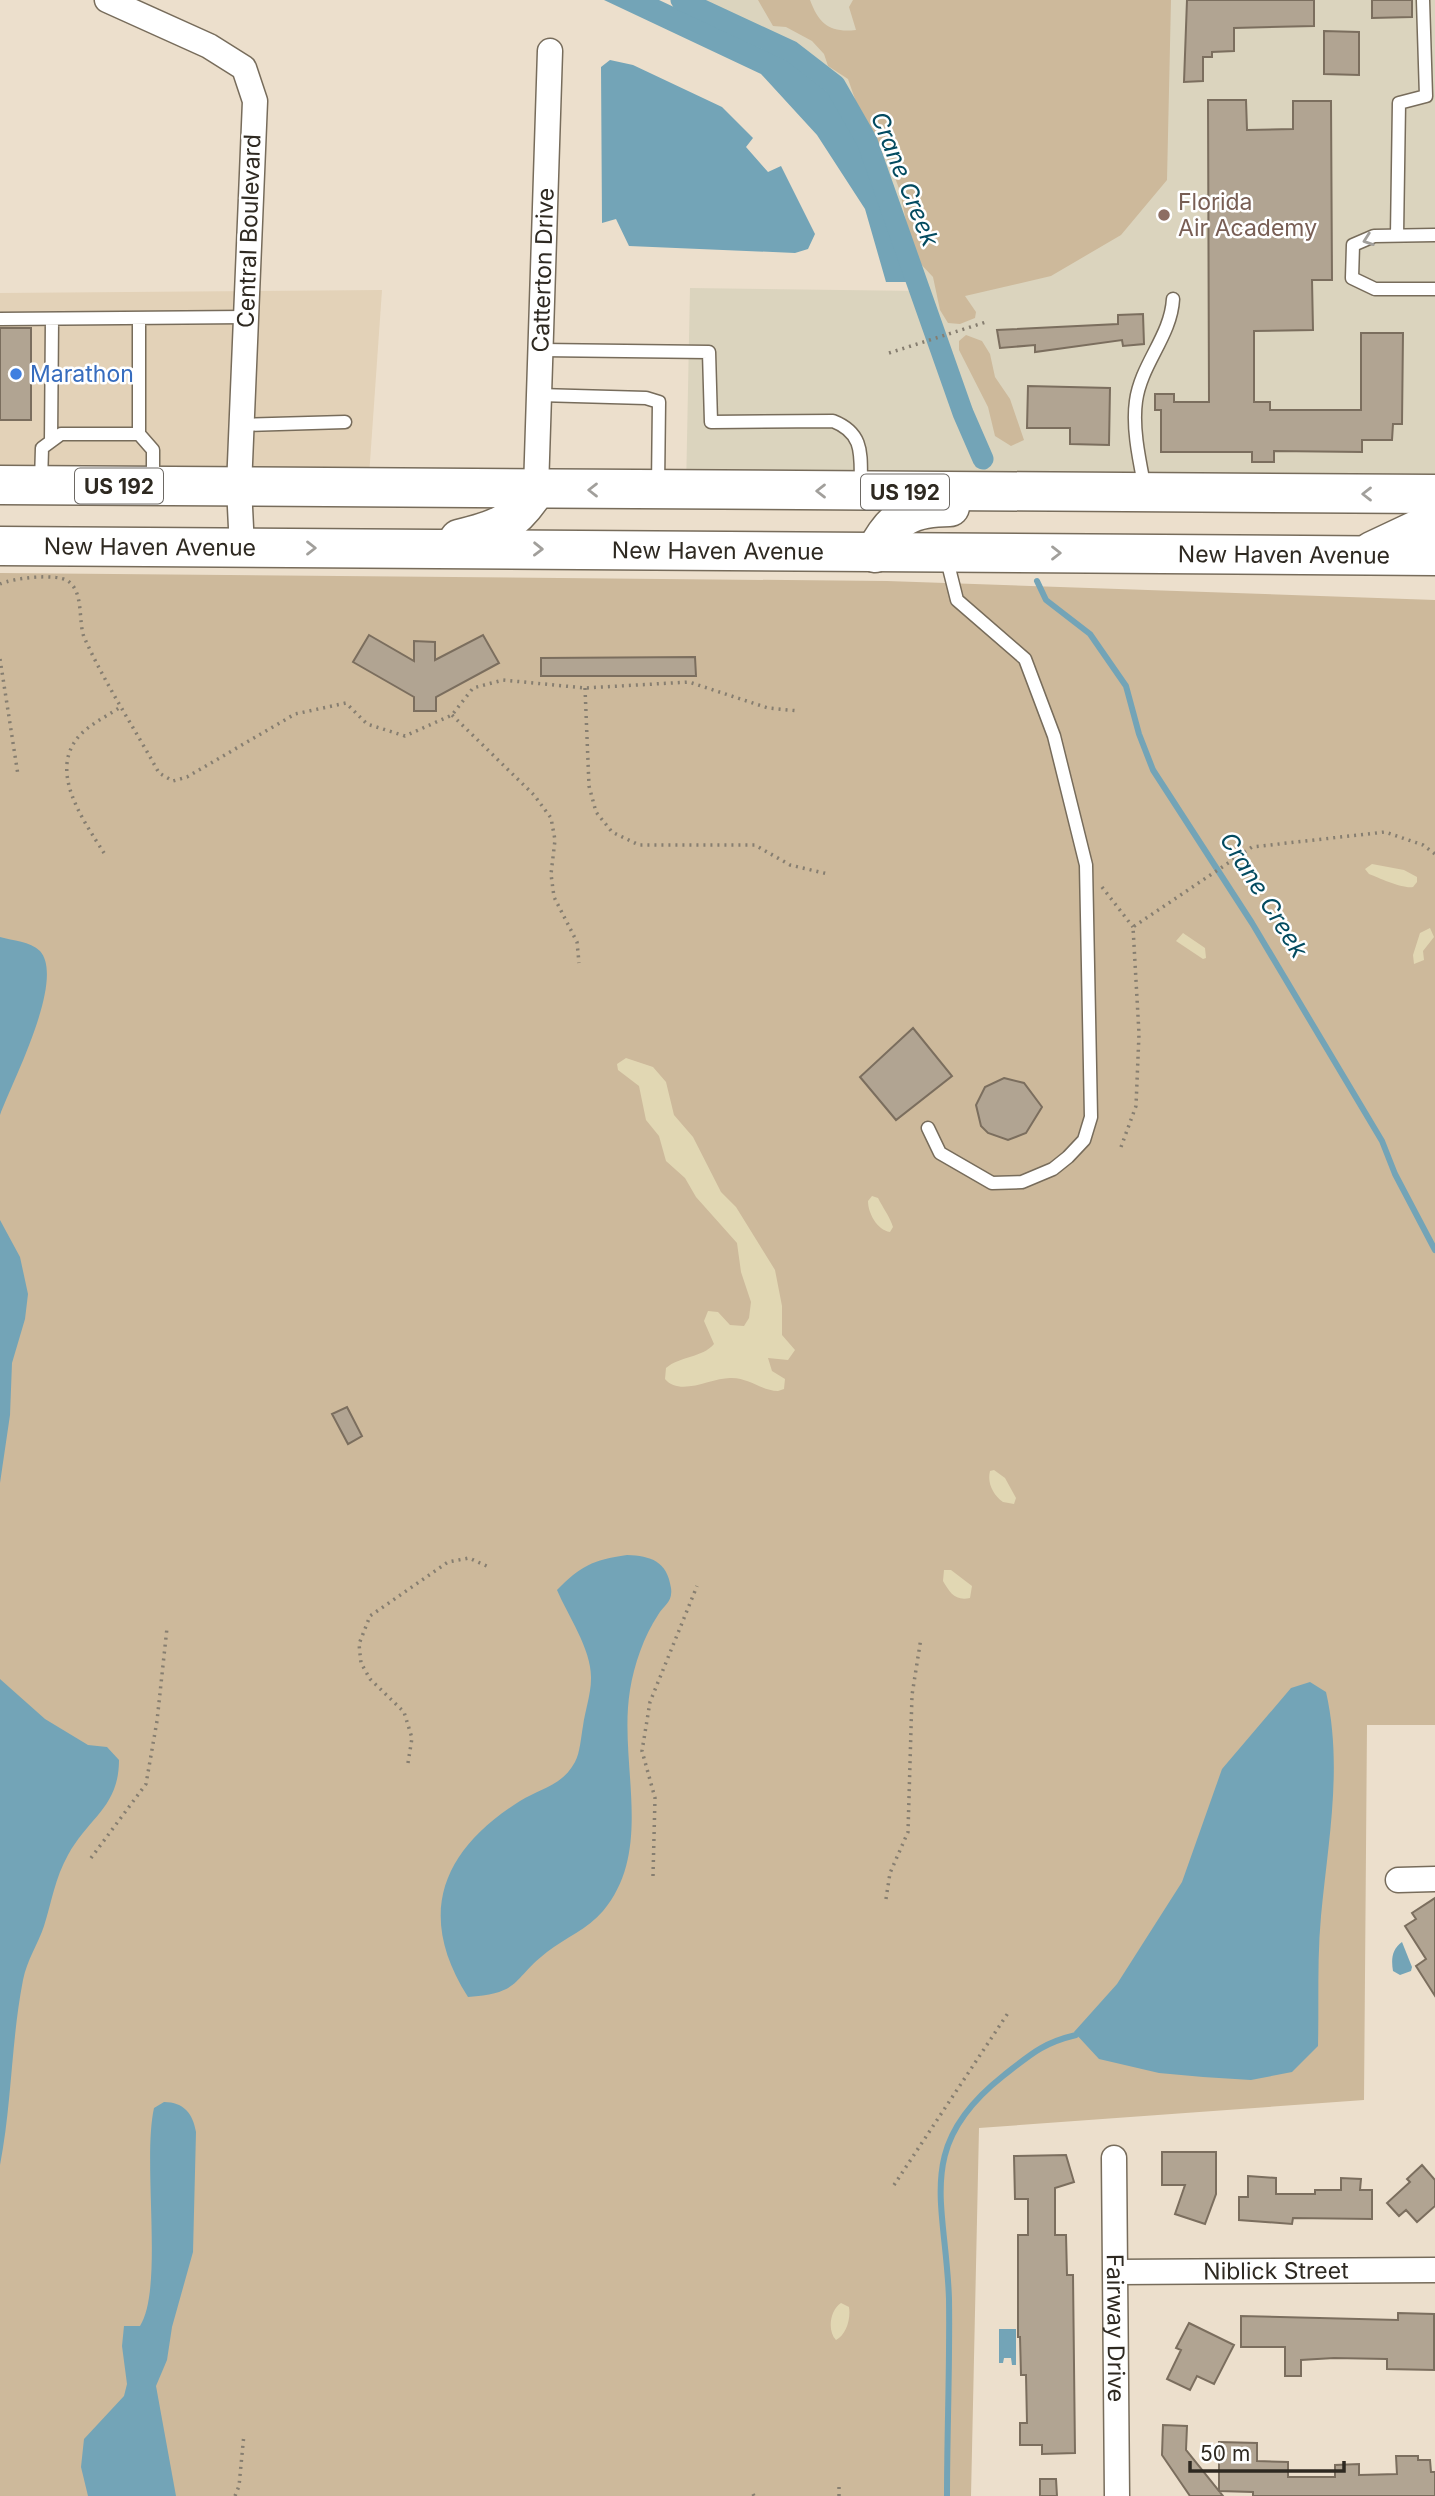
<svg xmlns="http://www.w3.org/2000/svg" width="1435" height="2496" font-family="Inter,sans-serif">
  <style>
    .built { fill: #e3d2b8 }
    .education { fill: #dbd4be }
    .green { fill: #cdb99b }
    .sand { fill: #e1d7b3 }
    .water { fill: #73a4b7 }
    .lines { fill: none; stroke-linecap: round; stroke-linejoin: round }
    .stream { stroke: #73a4b7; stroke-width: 6 }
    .canal { stroke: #73a4b7; stroke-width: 21 }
    .building { fill: #b1a492; stroke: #7b6e5e; stroke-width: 2 }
    .service-casing { stroke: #776c5b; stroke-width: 15 }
    .minor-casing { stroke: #776c5b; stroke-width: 27 }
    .primary-casing { stroke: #776c5b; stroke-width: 41 }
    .path { stroke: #867e70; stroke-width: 3.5; stroke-dasharray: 2 5; stroke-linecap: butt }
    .service { stroke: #fff; stroke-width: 12 }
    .minor { stroke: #fff; stroke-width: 24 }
    .primary { stroke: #fff; stroke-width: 38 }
    .oneway { stroke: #a19f9b }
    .education-dot { fill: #8d6e63; stroke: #fff; stroke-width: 2.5 }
    .shop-dot { fill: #3f7fe0; stroke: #fff; stroke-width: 2.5 }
    .labels { text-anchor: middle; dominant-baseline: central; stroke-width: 5; stroke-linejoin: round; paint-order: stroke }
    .shield { fill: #fff; stroke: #6d6964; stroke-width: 2 }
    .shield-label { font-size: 21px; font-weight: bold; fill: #2e2921 }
    .education-label { font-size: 23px; fill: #785e54; stroke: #fff; text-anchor: start }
    .street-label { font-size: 23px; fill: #2e2921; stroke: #fff }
    .shop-label { font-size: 23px; fill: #366cbe; stroke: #fff; text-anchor: start }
    .water-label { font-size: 24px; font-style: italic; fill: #034b60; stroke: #fff }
  </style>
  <rect width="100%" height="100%" fill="#ecdfcc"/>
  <path class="built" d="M382 290 369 476 0 473V293Z"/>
  <path class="education" d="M681 0H1435V494L686 490 690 288 920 291 867 141 835 85 791 51Z"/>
  <path class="green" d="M758 0H810C819 24 830 33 856 30L849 7 853 0H1171L1167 180 1121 235 1051 276 965 296 976 312 975 318 960 324 948 323 940 310 933 277 917 260 911 247 900 191 889 162 875 138 864 125 848 79 828 66 824 54 812 41 786 27 773 26Z
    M966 335 982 341 990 354 995 377 1010 399 1024 440 1011 446 995 436 988 407 959 350V341Z
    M0 573 887 581 1435 600V1725H1367L1364 2100 979 2128 971 2496H0Z"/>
  <path class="sand" d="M1372 864 1404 870 1417 877V882L1413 887C1403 889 1379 878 1369 874L1365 869Z
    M1430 928 1434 937 1423 951 1424 960 1414 964 1413 955 1420 933Z
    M1183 933 1205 948 1206 958 1203 959 1176 941Z
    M626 1058 653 1067 666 1082 674 1115 693 1137 721 1192 736 1207 775 1270 782 1306V1335L795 1350 788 1360 768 1358 772 1371 785 1379 784 1389 778 1391C760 1390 748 1377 730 1378 711 1378 680 1397 665 1379L666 1368C680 1356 702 1358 714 1344L704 1321 708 1311 718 1312 730 1325 744 1326 749 1318 751 1302 741 1272 737 1243 696 1197 685 1178 666 1161 659 1136 646 1120 639 1086 618 1070 617 1064Z
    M872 1196 878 1198C883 1208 890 1217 893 1227L890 1232C877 1230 868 1213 868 1201Z
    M994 1470 1005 1478 1016 1498 1014 1504 1003 1502C993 1495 987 1483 990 1471Z
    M944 1570H951L972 1586 970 1598C955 1601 950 1593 943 1581Z
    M841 2303 849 2307C851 2319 846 2335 836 2340 827 2331 830 2310 841 2303Z"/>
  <path class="water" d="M604 0H659L787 60 828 92 859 146 907 282H886L865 209 817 135 761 74Z
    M610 60 633 65 722 107 753 138 746 147 768 172 781 166 815 234 808 249 795 253 629 246 616 219 602 223 601 67Z
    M0 937C13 941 30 941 40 951 66 980 11 1084 0 1115Z
    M0 1220 20 1257 28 1294 25 1319 12 1363 10 1415 0 1483Z
    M627 1555C651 1556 667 1561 671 1588 673 1602 664 1605 658 1615 644 1636 634 1665 630 1690 618 1763 655 1849 603 1911 588 1929 565 1938 547 1952 511 1980 522 1993 468 1997 416 1915 441 1851 520 1801 541 1788 562 1786 575 1762 580 1753 581 1737 583 1726 585 1711 591 1694 591 1679 592 1650 568 1616 557 1590 581 1566 592 1560 627 1555Z
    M0 1679 45 1719 88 1745 107 1747 119 1760C119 1807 89 1817 68 1855 55 1878 52 1901 44 1926 38 1944 27 1960 23 1980 11 2041 12 2104 0 2165Z
    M1310 1682 1326 1692C1343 1766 1328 1842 1321 1916 1317 1959 1319 2003 1318 2046L1292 2072 1251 2080 1203 2077 1159 2073 1099 2059 1074 2032 1117 1984 1182 1882 1222 1769 1291 1688Z
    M1402 1942 1412 1967 1411 1971 1400 1975 1393 1971C1391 1959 1392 1949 1402 1942Z
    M164 2102C184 2102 193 2114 196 2132L193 2252 172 2327 167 2360 156 2386 176 2496H88L81 2467 84 2439 124 2396 127 2384 122 2346 124 2326H140C164 2288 142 2162 154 2108Z
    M999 2329H1016V2365H1012L1011 2358H1004L1003 2363H999Z"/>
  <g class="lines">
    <path class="stream" d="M1037 581 1046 600 1090 634 1126 686 1139 734 1153 770 1252 923 1382 1141 1395 1174 1435 1250
      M947 2496C947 2430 950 2364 949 2299 946 2203 913 2147 1003 2076 1030 2055 1042 2043 1076 2035"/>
    <path class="canal" d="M681 0 791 51 835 85 867 141 963 413 983 459"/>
  </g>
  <path class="building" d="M1187 0H1314V26L1234 28V51L1212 52V57H1203V81L1184 82Z
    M1372 0H1412V17L1372 18Z
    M1324 31 1359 32V75L1324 74Z
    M1208 100H1246L1247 130 1293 129V101H1331L1332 280H1312L1313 330 1254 331V402H1270V410H1361V333H1403L1402 424H1393L1392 440H1362V452L1274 451V462H1252V452H1161V410H1155V394H1174V402H1209Z
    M1143 314 1144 344 1123 346 1122 340 1035 352V345L1000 348 997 330 1118 324V315Z
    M0 328H31V420H0Z
    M1028 386 1110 388 1109 445 1070 444V428H1027Z
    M369 635 414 661V641L435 642V660L483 635 499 663 436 697V711H414V697L353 662Z
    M695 657 696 676H541V658Z
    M913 1028 952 1076 896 1120 860 1077Z
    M1004 1078 1024 1083 1042 1107 1026 1133 1008 1140 988 1133 981 1126 976 1105 985 1087Z
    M347 1407 362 1436 348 1444 332 1414Z
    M1435 1898V1996L1416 1966 1426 1959 1405 1926 1416 1919 1412 1913Z
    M1162 2152H1216V2194L1205 2224 1175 2214 1185 2185H1162Z
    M1066 2155 1074 2182 1055 2188V2235H1066L1067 2275H1073L1075 2453 1042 2454V2445H1020V2423H1027L1026 2375H1021L1020 2337H1018V2235H1028V2199H1015L1014 2156Z
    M1422 2165 1435 2180V2206L1417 2222 1406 2210 1399 2216 1387 2203 1410 2182 1407 2179Z
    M1248 2176 1276 2178V2194H1315V2190H1341V2178L1361 2179 1360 2190H1372V2219L1293 2218 1292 2224 1239 2220V2197H1248Z
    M1398 2313 1434 2314V2370L1387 2369V2359L1334 2358 1301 2360V2376H1285V2347H1241V2316L1398 2320Z
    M1189 2323 1234 2345 1214 2384 1197 2376 1190 2390 1167 2379 1181 2350 1176 2348Z
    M1163 2425 1187 2426 1186 2450 1223 2496H1190L1162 2455Z
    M1219 2442 1257 2443V2461L1288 2462V2477H1335V2465L1359 2464V2475L1397 2474 1396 2456H1418V2460H1430L1431 2472H1435V2496H1253V2492L1219 2491Z
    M1040 2479H1056L1057 2496H1040Z"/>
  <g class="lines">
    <defs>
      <path id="service" d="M1397 235 1399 103 1426 96 1423 0
        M1435 235 1374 236 1353 245 1352 278 1375 289H1435
        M139 318V434L153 450V481
        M0 319 246 317
        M541 350 709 352 711 422 833 421C866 434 860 457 861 488
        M539 395 646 398 659 402 658 486
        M241 425 345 422
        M51 441 52 319
        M41 482 42 448 61 434H139
        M1145 489C1140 463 1132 429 1136 401 1141 364 1171 336 1173 299
        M928 1128 940 1153 992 1183 1022 1182 1053 1169 1068 1157 1084 1140 1091 1117 1086 865 1054 736 1025 659 957 600 946 556"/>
      <g id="minor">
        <path d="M107 0 209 46 244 68 255 101 239 487 242 548"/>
        <path id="s1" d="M536 489 550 51"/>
        <path d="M1398 1880 1435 1879"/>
        <path id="s2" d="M1114 2158 1117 2496"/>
        <path id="s3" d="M1117 2272 1435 2270"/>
      </g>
      <g id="primary">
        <path d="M0 485 1435 494"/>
        <path d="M459 539C499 529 513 525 536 489"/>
        <path id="s4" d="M0 546 1435 556"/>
        <path d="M1372 551 1423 527 1435 517"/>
        <path d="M875 553C893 517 910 507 950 507"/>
      </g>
    </defs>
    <use href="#service" class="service-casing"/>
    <use href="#minor" class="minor-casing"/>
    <use href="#primary" class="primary-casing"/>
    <path class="path" d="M889 353 986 322
      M0 584C13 578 56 573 68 581 84 592 78 621 84 637 105 684 135 729 159 773L173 781 187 777 295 714 346 703 367 724 405 736 452 715 473 688 503 680 585 688 689 682 768 708 799 711
      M0 659 18 775
      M585 688 589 786 596 812 612 832 639 845H755L790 865 828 874
      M452 715 534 795 551 818 555 840 551 874 554 897 577 942 579 963
      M104 853C84 821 46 770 81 734 92 723 109 715 122 706
      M1102 887 1133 927
      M1121 1147 1136 1106 1139 1034 1133 927 1252 847 1385 832 1423 845 1435 854
      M408 1763 412 1738 404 1712 370 1679 361 1663 359 1644 370 1616 448 1562 469 1558 491 1568
      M91 1858 146 1784 157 1721 167 1628
      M653 1876 655 1798 642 1751 650 1702 697 1586
      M886 1899 890 1873 908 1832 912 1695 921 1638
      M894 2185 1008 2013
      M753 2494 754 2496
      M235 2496 239 2486 244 2434
      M839 2496V2483"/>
    <use href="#service" class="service"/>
    <use href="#minor" class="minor"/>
    <use href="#primary" class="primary"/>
  </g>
  <defs><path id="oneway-chevron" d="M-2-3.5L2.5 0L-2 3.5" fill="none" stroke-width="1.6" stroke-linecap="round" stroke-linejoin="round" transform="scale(1.75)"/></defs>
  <g class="oneway">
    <use href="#oneway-chevron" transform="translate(1368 240) rotate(161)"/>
    <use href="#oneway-chevron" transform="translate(593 490) rotate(-180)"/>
    <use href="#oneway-chevron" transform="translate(821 491) rotate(-180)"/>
    <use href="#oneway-chevron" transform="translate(1367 494) rotate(-180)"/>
    <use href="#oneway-chevron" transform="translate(311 548)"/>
    <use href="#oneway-chevron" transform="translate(538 549) rotate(1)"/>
    <use href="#oneway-chevron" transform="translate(1056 553)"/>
  </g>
  <circle class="education-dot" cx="1164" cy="215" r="7"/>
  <circle class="shop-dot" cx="16" cy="374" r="7"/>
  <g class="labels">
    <g class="shield">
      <rect x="75" y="468.5" width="88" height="35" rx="5"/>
      <rect x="861" y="474.5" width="88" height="35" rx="5"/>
    </g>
    <g class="shield-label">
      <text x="119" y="486">US 192</text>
      <text x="905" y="492">US 192</text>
    </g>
    <g class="education-label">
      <text x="1178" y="202">Florida<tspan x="1178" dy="26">Air Academy</tspan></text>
    </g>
    <g class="street-label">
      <text transform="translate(249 231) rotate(-88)">Central Boulevard</text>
      <text stroke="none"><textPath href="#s1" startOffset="219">Catterton Drive</textPath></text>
      <text stroke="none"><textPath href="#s4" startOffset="150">New Haven Avenue</textPath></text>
      <text stroke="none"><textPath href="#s4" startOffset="718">New Haven Avenue</textPath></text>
      <text stroke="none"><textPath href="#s4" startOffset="1284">New Haven Avenue</textPath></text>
      <text stroke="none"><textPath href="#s3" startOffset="159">Niblick Street</textPath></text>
      <text stroke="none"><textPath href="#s2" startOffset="170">Fairway Drive</textPath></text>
    </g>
    <g class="shop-label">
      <text x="30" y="374">Marathon</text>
    </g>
    <g class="water-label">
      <text transform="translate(905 179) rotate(68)">Crane Creek</text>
      <text transform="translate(1264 895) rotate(58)">Crane Creek</text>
    </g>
  </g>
  <path d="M1190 2461v10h154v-10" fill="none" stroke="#2e2921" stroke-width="3.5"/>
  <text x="1200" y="2461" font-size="21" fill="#2e2921" stroke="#ffffff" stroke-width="5" paint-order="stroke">50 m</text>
</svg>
